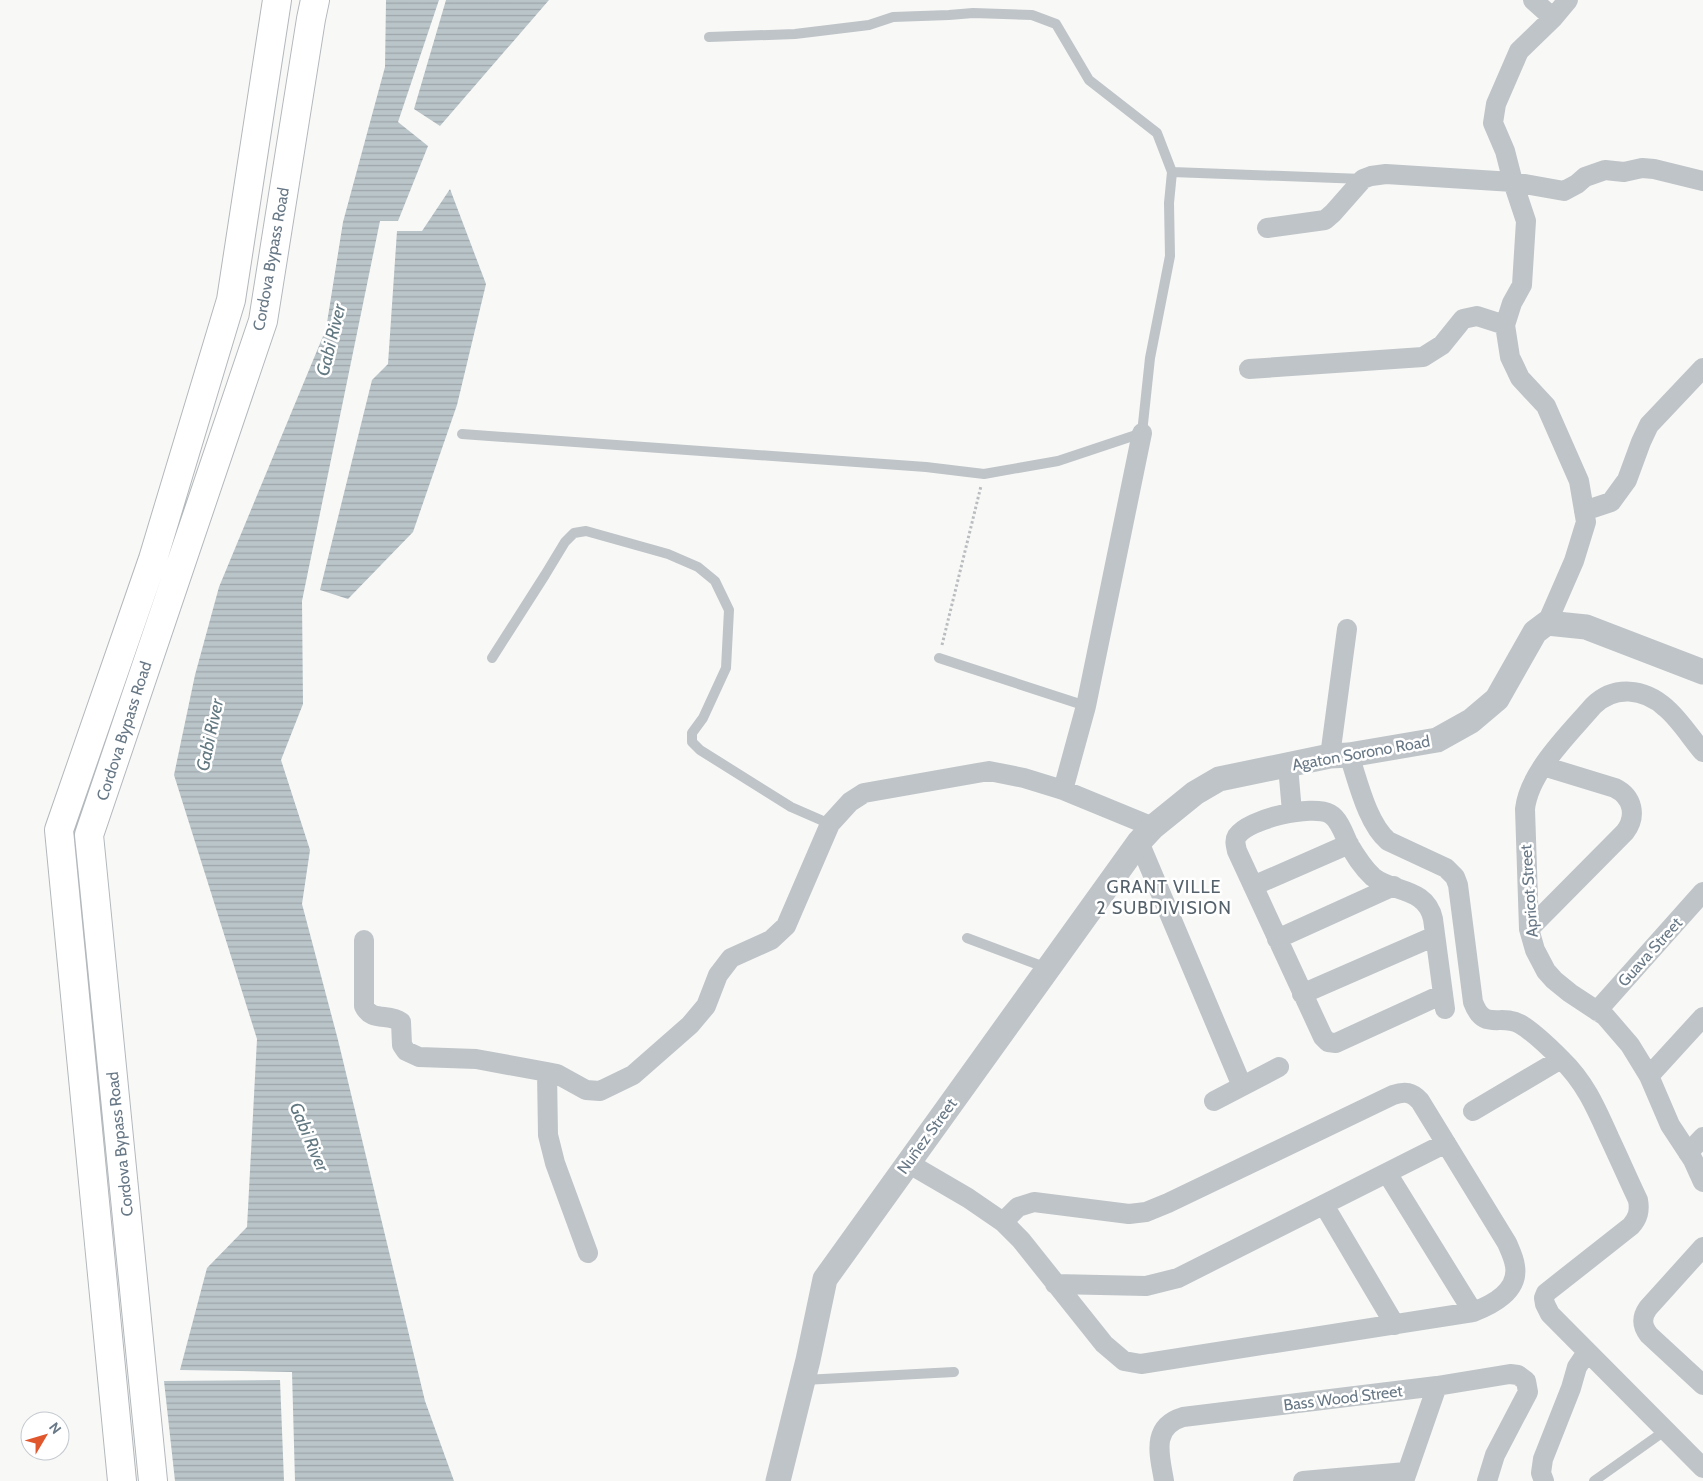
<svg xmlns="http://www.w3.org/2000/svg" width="1703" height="1481" font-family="Cabin,sans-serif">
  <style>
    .water { fill: url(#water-rules) }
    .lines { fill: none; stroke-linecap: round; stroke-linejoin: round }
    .primary-casing { stroke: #b3b8bc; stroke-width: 30 }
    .path { stroke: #babdc0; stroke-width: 3; stroke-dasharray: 2.5 2.5; stroke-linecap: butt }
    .service { stroke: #bfc4c8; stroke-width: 10 }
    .minor { stroke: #bfc4c8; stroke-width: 20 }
    .tertiary { stroke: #bfc4c8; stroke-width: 25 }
    .primary { stroke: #fff; stroke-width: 28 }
    .labels { text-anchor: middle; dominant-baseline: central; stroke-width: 5; stroke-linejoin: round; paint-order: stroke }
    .street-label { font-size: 16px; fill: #687886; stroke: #fff }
    .water-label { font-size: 18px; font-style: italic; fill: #637982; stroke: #fff }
    .neighbourhood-label { font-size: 18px; letter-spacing: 1px; fill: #55626b; stroke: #fff }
  </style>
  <defs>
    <pattern id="water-rules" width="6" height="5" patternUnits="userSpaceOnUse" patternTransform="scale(1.25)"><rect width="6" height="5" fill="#bac5ca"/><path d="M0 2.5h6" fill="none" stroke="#9ba5aa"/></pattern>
  </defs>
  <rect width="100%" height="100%" fill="#f8f8f6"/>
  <path class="water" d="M386 0H439L398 122 428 146 398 221H380L302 601 303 704 281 760 310 850 302 904 338 1040 425 1401 454 1481H295L292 1372 180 1370 207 1268 247 1227 257 1039 174 775 195 675 219 587 326 329 343 222 385 67Z
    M446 0H549L440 126 414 109Z
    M450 189 486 284 457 405 413 532 348 599 320 590 372 380 388 364 397 231H422Z
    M280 1380 284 1481H175L164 1381Z"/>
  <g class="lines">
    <defs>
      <path id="primary" d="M122 1481 59 830 153 559 231 300 277 0
        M153 1481 89 835 263 321 311 19 315 0"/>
    </defs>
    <use href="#primary" class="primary-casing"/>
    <path class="path" d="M942 645 981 486"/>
    <path class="service" d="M1172 172 1363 179
      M462 434 926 467 984 474 1058 461 1142 433 1150 358 1170 256 1169 203 1172 172 1157 133 1089 80 1056 24 1032 15 973 13 949 15 893 17 869 25 795 34 709 37
      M492 658 545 575 565 542 574 533 586 531 668 554 698 567 715 581 729 610 726 668 703 718 692 733V742L700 750 791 807 830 824
      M939 658 1086 706
      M967 938 1047 968
      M804 1380 954 1372
      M1594 1481 1666 1430"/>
    <path class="minor" d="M1533 0 1553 18
      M1267 228 1325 220 1333 213 1363 179 1371 176 1386 174 1513 182 1564 191 1577 184 1585 177 1605 170 1624 172 1642 168 1654 169 1703 181
      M1249 369 1423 357 1442 345 1463 319 1477 316 1505 325
      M1584 511 1611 502 1627 480 1641 442 1649 425 1703 368
      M1547 623 1574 561 1586 522 1579 481 1546 406 1520 378 1510 357 1505 325 1512 303 1522 285 1526 221 1513 182 1505 151 1493 123 1496 104 1519 51 1553 18 1568 0
      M1703 752C1691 738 1680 720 1666 708 1644 688 1614 685 1593 706 1569 734 1529 772 1525 809L1529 929 1535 950 1546 971 1554 980 1570 993 1605 1016 1630 1045 1649 1076 1670 1125 1693 1160 1703 1182
      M1349 755C1358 781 1367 823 1388 841L1446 868 1455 877 1458 885 1473 1002C1484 1032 1500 1013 1520 1024 1534 1032 1550 1048 1561 1059 1585 1082 1596 1108 1609 1137 1619 1158 1628 1179 1638 1200 1640 1211 1638 1218 1631 1226L1546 1293 1544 1298 1545 1304 1550 1314 1703 1468
      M1330 756 1347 629
      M1288 766 1292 812
      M1063 790 1086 706 1142 433
      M1139 842 1242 1086
      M1253 886 1349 844
      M1529 929 1625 832C1637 816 1633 797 1615 788L1543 766
      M1277 939 1394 886
      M364 940V1006C371 1022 389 1013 401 1022L402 1045 406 1051 419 1057 476 1059 547 1072 557 1074 586 1090 600 1091 633 1075 690 1025 706 1006 718 975 731 958 771 940 786 926 830 824 850 802 864 793 989 771 1024 778 1063 790 1153 827
      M1302 994 1435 936
      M1443 994 1336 1043 1328 1042 1323 1037 1237 851C1236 846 1234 841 1237 836 1248 819 1312 804 1330 814 1339 819 1344 834 1348 843 1355 855 1362 867 1373 877 1393 893 1426 887 1433 919L1445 1009
      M1597 1011 1703 892
      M547 1072 548 1135 555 1163 588 1253
      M1649 1076 1703 1017
      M1214 1101 1279 1067
      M1473 1111 1561 1059
      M1688 1153 1703 1137
      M908 1163 968 1198 1003 1222 1021 1240 1104 1344 1124 1361 1141 1364 1473 1312C1492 1305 1519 1291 1515 1266 1514 1258 1510 1250 1507 1243L1420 1101C1412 1092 1405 1091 1393 1095L1168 1203 1146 1212 1129 1214 1034 1202 1018 1207 1003 1222
      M1387 1173 1473 1312
      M1324 1205 1395 1325
      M1703 1247 1648 1308C1641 1318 1642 1326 1649 1335L1703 1385
      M1055 1284 1146 1286 1178 1278 1446 1143
      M1164 1481C1160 1456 1150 1427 1183 1417L1437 1386 1510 1374 1518 1375 1526 1381 1528 1392 1495 1455 1487 1481
      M1303 1481 1406 1472
      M1404 1481 1437 1386
      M1544 1481 1541 1473 1543 1459 1571 1388 1577 1367 1587 1352"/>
    <path class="tertiary" d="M778 1481 808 1360 825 1279 1139 842 1153 827 1195 793 1219 779 1330 756 1349 755 1437 740 1471 721 1497 699 1535 632 1547 623 1586 627 1703 672"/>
    <use href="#primary" class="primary"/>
  </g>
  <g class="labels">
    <g class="street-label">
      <text transform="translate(271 259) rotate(-80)">Cordova Bypass Road</text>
      <text transform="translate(124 731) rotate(-72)">Cordova Bypass Road</text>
      <text transform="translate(1361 753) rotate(-10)">Agaton Sorono Road</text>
      <text transform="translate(1529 891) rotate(-94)">Apricot Street</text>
      <text transform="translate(1650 952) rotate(-48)">Guava Street</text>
      <text transform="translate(927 1136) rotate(-54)">Nuñez Street</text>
      <text transform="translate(120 1144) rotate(-96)">Cordova Bypass Road</text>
      <text transform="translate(1343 1398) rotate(-7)">Bass Wood Street</text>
    </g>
    <g class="water-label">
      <text transform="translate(331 340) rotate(-76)">Gabi River</text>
      <text transform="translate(210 735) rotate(-78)">Gabi River</text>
      <text transform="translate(309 1137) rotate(67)">Gabi River</text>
    </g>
    <g class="neighbourhood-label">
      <text x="1164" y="887">GRANT VILLE<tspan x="1164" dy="21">2 SUBDIVISION</tspan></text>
    </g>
  </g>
  <g transform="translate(45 1436) rotate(52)"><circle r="24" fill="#ffffff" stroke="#c3c9cf"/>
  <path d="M0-4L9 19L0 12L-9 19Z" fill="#e0572d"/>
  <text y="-8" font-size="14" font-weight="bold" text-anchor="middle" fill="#687886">N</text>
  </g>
</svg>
